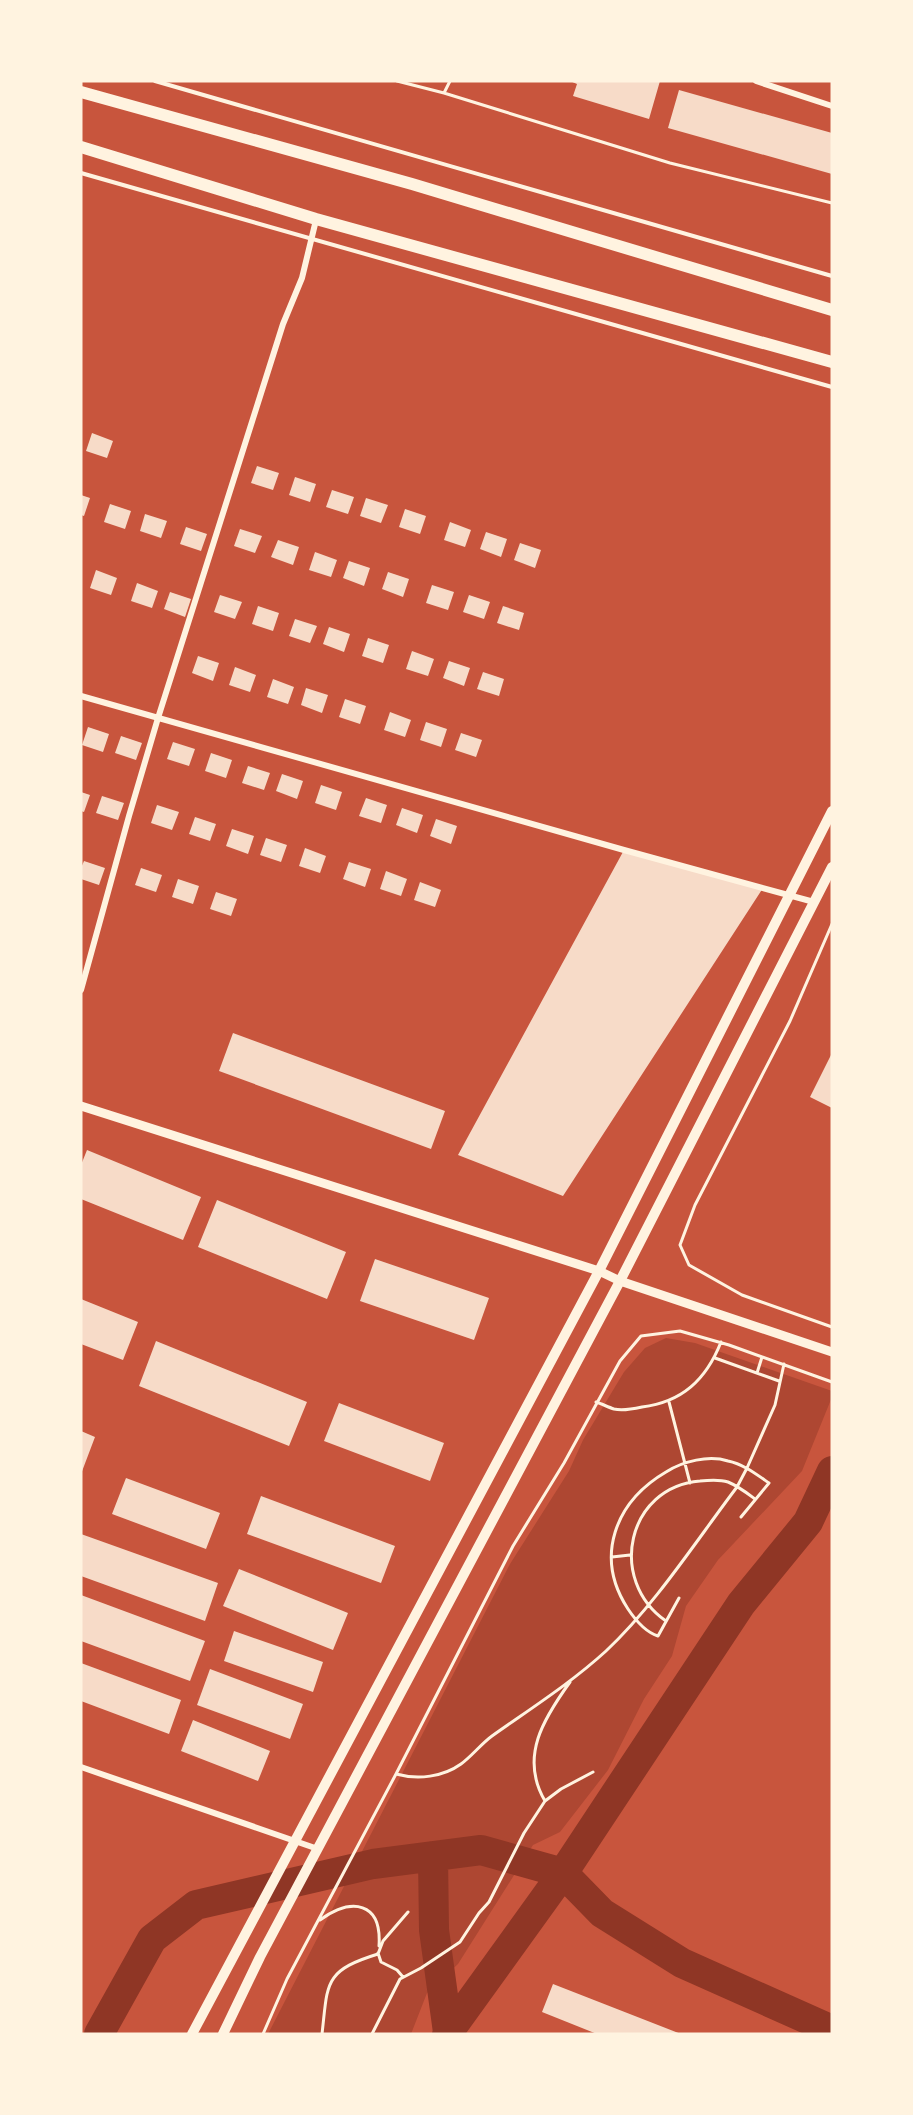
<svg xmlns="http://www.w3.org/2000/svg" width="913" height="2115" font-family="'Exo 2',sans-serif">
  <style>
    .green { fill: #ae4732 }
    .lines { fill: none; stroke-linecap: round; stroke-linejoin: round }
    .river { stroke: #8f3625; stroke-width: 30 }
    .building { fill: #f7dbc8 }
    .path { stroke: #fff3e0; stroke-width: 3 }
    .service { stroke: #fff3e0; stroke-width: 4 }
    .minor { stroke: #fff3e0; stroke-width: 6 }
    .tertiary { stroke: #fff3e0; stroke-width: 9 }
    .secondary { stroke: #fff3e0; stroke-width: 10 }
    .trunk { stroke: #fff3e0; stroke-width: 12 }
  </style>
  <rect width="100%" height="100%" fill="#c8553d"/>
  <path class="green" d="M666 1338 695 1343 832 1391V1397L802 1471 718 1560 686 1606 672 1656 644 1699 608 1770 560 1832 533 1845 458 1964 427 1993 411 2034H268L510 1564 569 1471 583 1440 624 1372 645 1348Z"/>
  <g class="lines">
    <path class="river" d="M433 1856 434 1930 448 2032
      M99 2034 152 1939 196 1905 373 1864 481 1850 563 1873 602 1913 682 1963 832 2030
      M447 2034 563 1873 741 1604 808 1522 832 1471"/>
  </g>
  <path class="building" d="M570 81H660L649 119 573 96 577 84Z
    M679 90 832 133V174L668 128Z
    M92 433 113 441 107 458 86 451Z
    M257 466 279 473 273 490 251 483Z
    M295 477 316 484 310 502 289 495Z
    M332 490 354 497 348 514 326 507Z
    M81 495 90 498 84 516 81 515Z
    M366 498 388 505 381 523 360 516Z
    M110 504 131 511 125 529 104 522Z
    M405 509 426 516 420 534 399 527Z
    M145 514 167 521 161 538 140 531Z
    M450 522 471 530 465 547 444 540Z
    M186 527 207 534 201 551 180 544Z
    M240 529 262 536 255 553 234 546Z
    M486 532 507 539 501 557 480 549Z
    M278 540 299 547 293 565 271 557Z
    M520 543 541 550 535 568 514 560Z
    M315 552 337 560 331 577 309 570Z
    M349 561 370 568 364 586 343 578Z
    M96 570 117 578 111 595 90 588Z
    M388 572 409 579 403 597 382 589Z
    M137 583 158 591 152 608 131 601Z
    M432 585 454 592 448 610 426 603Z
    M170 592 191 599 185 617 164 609Z
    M220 595 242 602 235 619 214 612Z
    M469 595 490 602 484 619 463 612Z
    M258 606 279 613 273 631 252 624Z
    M503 606 524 613 519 630 497 623Z
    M295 619 317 626 310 643 289 636Z
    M329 627 350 634 344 652 323 644Z
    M368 638 389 645 383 663 362 656Z
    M412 651 434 659 428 676 406 669Z
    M198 656 219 663 213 681 192 673Z
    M449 661 470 668 464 686 443 678Z
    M235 667 256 675 250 692 229 685Z
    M483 672 504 679 499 696 477 689Z
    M273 679 294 687 288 704 267 697Z
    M306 688 328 695 322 713 301 705Z
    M345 699 366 706 360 724 339 717Z
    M390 712 411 720 405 737 384 730Z
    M426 722 447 729 441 747 420 740Z
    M88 727 109 734 103 752 82 745Z
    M461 733 482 740 476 757 455 750Z
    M121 736 142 743 136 760 115 753Z
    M173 742 195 749 189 766 167 759Z
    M211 753 232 760 226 778 205 771Z
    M248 766 270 773 264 790 242 783Z
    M282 774 303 781 297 799 276 791Z
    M321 785 342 792 336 810 315 803Z
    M81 792 90 795 84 812 81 811Z
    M102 796 124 803 118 820 96 813Z
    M366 798 387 805 381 823 359 816Z
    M157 805 179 812 172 830 151 823Z
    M402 808 423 815 417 833 396 825Z
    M195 817 216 824 210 841 189 834Z
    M436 819 457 826 451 844 430 836Z
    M232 829 254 836 248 854 226 846Z
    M266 838 287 845 281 862 260 855Z
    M305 848 326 856 320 873 299 866Z
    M624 850 763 888 563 1196 458 1155Z
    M84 861 105 868 99 885 81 879V868Z
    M349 862 371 869 365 887 343 879Z
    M141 868 162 875 156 892 135 885Z
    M386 871 407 879 401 896 380 889Z
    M178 879 199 886 193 904 172 897Z
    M420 882 441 890 435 907 414 900Z
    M216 892 237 899 231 916 210 909Z
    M233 1033 445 1111 431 1149 219 1071Z
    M832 1053V1108L810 1097Z
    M87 1150 201 1197 183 1240 81 1199V1165Z
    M217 1200 346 1252 327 1299 198 1247Z
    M375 1259 489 1298 474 1340 360 1301Z
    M81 1299 138 1322 123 1360 81 1344Z
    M156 1341 307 1402 289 1446 139 1386Z
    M339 1403 444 1443 430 1481 324 1441Z
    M81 1431 95 1437 81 1474Z
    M126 1478 220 1513 206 1549 112 1514Z
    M261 1496 395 1546 381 1583 247 1534Z
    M81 1534 218 1583 205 1621 81 1576Z
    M239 1569 348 1613 333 1650 223 1606Z
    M81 1595 205 1641 190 1681 81 1641Z
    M234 1631 323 1662 313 1692 224 1661Z
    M81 1663 181 1700 169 1734 81 1701Z
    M210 1669 303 1704 290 1739 197 1705Z
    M193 1720 270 1751 258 1781 181 1751Z
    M553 1984 681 2034H597L542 2012Z"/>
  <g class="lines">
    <path class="path" d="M397 81 444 93 670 163 832 203
      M444 93 450 81
      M832 924 790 1021 695 1205 680 1245 689 1265 742 1295 832 1327
      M715 1358 779 1381
      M757 1373 762 1357
      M596 1402C602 1404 608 1407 614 1409 622 1411 633 1409 642 1407 682 1402 706 1380 721 1342
      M669 1402 690 1483
      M612 1557 630 1555
      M679 1598 658 1636C645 1632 636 1621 628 1609 594 1557 615 1502 666 1472 683 1461 709 1455 728 1461 743 1464 756 1474 769 1483L741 1517
      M666 1621C607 1580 627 1487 700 1481 709 1480 719 1479 728 1482 738 1486 747 1493 755 1499
      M396 1774C418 1780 443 1777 461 1764 472 1756 481 1744 492 1736 530 1709 571 1683 606 1651 655 1605 696 1541 737 1487L747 1468 775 1405 784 1364
      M545 1801C519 1757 544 1718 570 1682
      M320 1920C352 1897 382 1902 379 1946
      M378 1953 381 1962 397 1970 403 1977
      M263 2034 287 1979 396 1774 513 1546 564 1463 620 1361 641 1336 680 1331 729 1345 832 1382
      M322 2034C328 1983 323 1971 378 1954L383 1941 408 1912
      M372 2034 400 1979 421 1968 460 1942 479 1913 489 1902 524 1833 545 1801 561 1789 593 1772"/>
    <path class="service" d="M155 81 832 276
      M81 173 832 387"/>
    <path class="minor" d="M756 81 832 106
      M81 696 624 850 814 902
      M81 990 129 816 158 718 283 324 302 278 316 220
      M81 1767 318 1849"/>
    <path class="tertiary" d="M81 1106 599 1271 620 1281 832 1352"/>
    <path class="secondary" d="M192 2034 599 1271 832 811
      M223 2034 260 1957 620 1281 832 867"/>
    <path class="trunk" d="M81 92 412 184 832 310
      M81 147 316 219 832 362"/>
  </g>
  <rect width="913" height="2115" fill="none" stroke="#fff3e0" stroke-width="165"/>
</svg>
